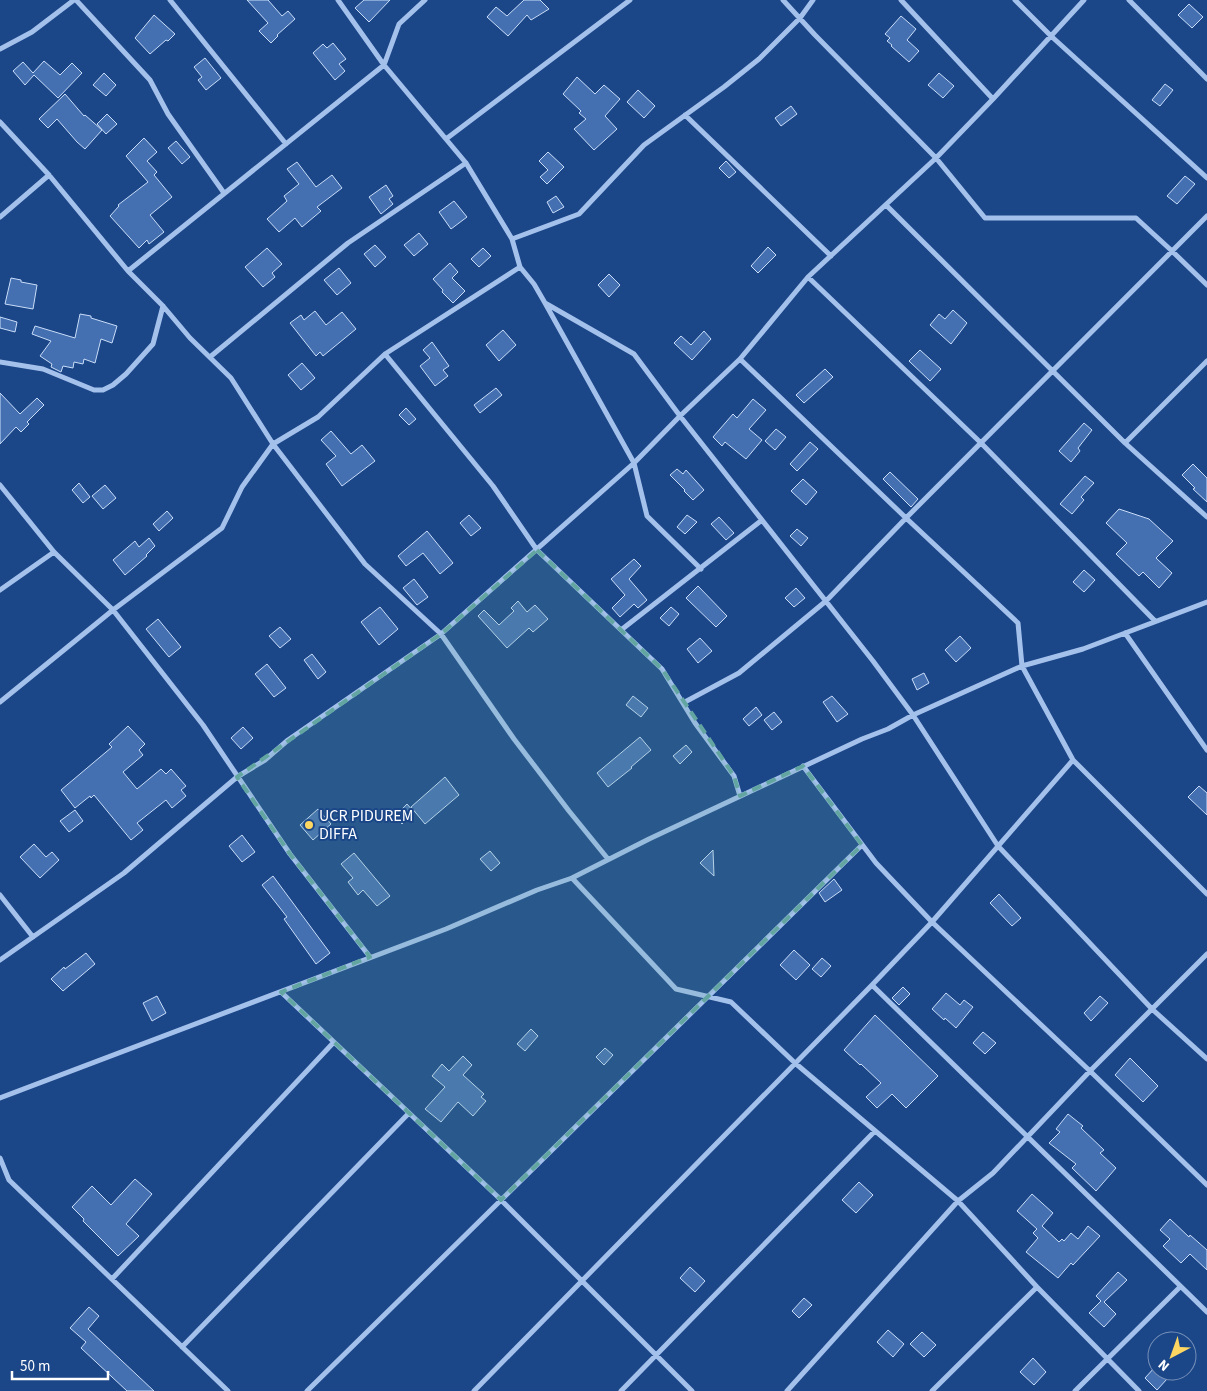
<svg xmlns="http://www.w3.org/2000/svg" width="1207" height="1391" font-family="'Source Sans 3',sans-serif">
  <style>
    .building { fill: #4470b1; stroke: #c9ddf9 }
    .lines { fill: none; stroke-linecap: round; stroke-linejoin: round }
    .minor { stroke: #a4c1ec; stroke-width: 5 }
    .marked { fill: #63a6a1; fill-opacity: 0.2; stroke: #63a6a1; stroke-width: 4; stroke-dasharray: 10 6; stroke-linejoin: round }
    .poi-dot { fill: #fdd761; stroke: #1b4688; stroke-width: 2 }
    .labels { text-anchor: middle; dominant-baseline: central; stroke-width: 4; stroke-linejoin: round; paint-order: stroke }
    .poi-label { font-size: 16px; fill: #fff; stroke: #1b4688; text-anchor: start }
  </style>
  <rect width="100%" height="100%" fill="#1b4688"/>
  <path class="building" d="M247 0H268L282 16 288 11 295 19 277 35 278 36 271 43 259 31 268 23Z
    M364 0H390L369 22 355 8Z
    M524 0H540L549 9 531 20 527 15 508 36 487 17 496 7 507 16Z
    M1189 4 1203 17 1192 28 1178 15Z
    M154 15 175 34 168 41 166 40 150 54 135 38Z
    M901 16 916 29 907 40 919 51 909 62 891 46 892 45 887 41 890 38 885 34Z
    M333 43 346 59 339 64 345 71 335 80 313 53 323 44 327 48Z
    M205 58 221 78 206 90 198 80 202 77 194 67Z
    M44 61 60 75 72 63 82 73 58 98 34 75 25 85 13 71 23 62 33 73Z
    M104 73 116 85 106 96 93 85Z
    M939 73 954 86 943 98 928 85Z
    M577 77 595 94 604 85 620 99 605 116 617 129 594 150 574 129 586 119 579 113 581 111 563 94Z
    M1165 84 1173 90 1160 106 1152 100Z
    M638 90 655 106 644 118 627 102Z
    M65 94 84 116 85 115 102 130 85 149 77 142 57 119 48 128 39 119Z
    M791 106 797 114 781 126 775 118Z
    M107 114 117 124 106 134 97 124Z
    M144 138 157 152 147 161 157 172 154 175 172 197 150 215 164 232 149 244 147 240 139 248 110 216 119 206 118 205 148 182 126 156Z
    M176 141 190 157 182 164 168 148Z
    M548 152 564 167 547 184 540 177 548 170 539 161Z
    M726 161 736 172 729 178 719 168Z
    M297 162 316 187 332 175 342 188 317 207 321 211 302 227 295 218 279 232 267 219 287 201 284 196 299 184 287 169Z
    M1185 176 1195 184 1177 204 1167 196Z
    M386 185 393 196 389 199 393 204 381 214 369 197Z
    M556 196 564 207 553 213 547 202Z
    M454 201 467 217 451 229 439 212Z
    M419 233 428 244 414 256 404 245Z
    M375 245 386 257 375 267 364 254Z
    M768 247 776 255 758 273 751 266Z
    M267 248 282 264 272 273 275 277 263 287 245 267Z
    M483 248 491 256 479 267 471 259Z
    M450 263 458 272 452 278 465 291 453 303 442 292 443 290 433 279Z
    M339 268 351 283 337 295 324 280Z
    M609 274 620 285 609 297 598 285Z
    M11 278 21 280V282L37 285 33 309 5 304Z
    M953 310 967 323 951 344 930 325 939 314 945 319Z
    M315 311 326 325 342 312 356 329 323 356 320 352 316 356 290 323 301 315 304 320Z
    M80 314 91 316V318L117 326 112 343 101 339 95 363 84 359 83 364 74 362 73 368 63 366 61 372 51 367 52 364 40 356 51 341 32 334 35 326 75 338Z
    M0 317 17 322 15 332 0 328Z
    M503 330 516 345 499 361 486 345Z
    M704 331 711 339 692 360 674 343 681 336 691 345Z
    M432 342 449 366 443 370 448 376 435 386 420 366 430 358 423 350Z
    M920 350 941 369 930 381 909 361Z
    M302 363 315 378 301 390 288 375Z
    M825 369 833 377 804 403 796 395Z
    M496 388 502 395 480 413 474 405Z
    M0 393 20 414 37 398 44 405 27 422 29 424 21 432 16 427 0 444Z
    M753 399 766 410 749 429 762 440 746 459 725 442 722 446 713 437 733 414 737 418Z
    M406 408 416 419 409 425 399 415Z
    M1084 423 1092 430 1078 448 1080 451 1071 462 1059 451Z
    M776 429 786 437 775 450 765 441Z
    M331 431 351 454 362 445 375 461 342 486 326 464 336 456 321 440Z
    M810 442 818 449 797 471 790 464Z
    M1193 464 1207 478V502L1193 489 1195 488 1182 475Z
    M677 469 683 474 686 470 704 490 693 500 684 491 685 490 670 475Z
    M890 472 918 499 911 507 883 479Z
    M1085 476 1094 483 1081 497 1084 500 1072 514 1060 504Z
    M803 479 817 492 806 505 791 491Z
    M79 483 90 497 83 503 72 490Z
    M105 485 116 498 103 509 92 496Z
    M1119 509 1149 519 1173 541 1156 558 1172 573 1159 588 1143 572 1139 576 1116 554 1127 543 1106 523Z
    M167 511 173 518 159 531 153 524Z
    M469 515 481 528 471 536 460 523Z
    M687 515 697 522 685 534 677 527Z
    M719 517 734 533 726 540 711 524Z
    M797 529 808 538 801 546 790 536Z
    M427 531 453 563 440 574 423 553 406 566 398 556Z
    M149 538 155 546 146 555 147 556 125 575 113 560 135 541 139 547Z
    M634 559 641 566 629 579 647 600 638 608 634 604 620 617 612 608 625 595 611 579Z
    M1084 570 1095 580 1084 592 1073 582Z
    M414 579 428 597 417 605 403 588Z
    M698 586 727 616 716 627 686 598Z
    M796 588 805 598 794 607 785 598Z
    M518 601 527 612 535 605 548 619 533 632 529 628 507 648 478 616 484 610 499 625 514 611 511 608Z
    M380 607 398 629 379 645 361 622Z
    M671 607 679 614 669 626 660 618Z
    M158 619 181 647 169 657 146 629Z
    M280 627 291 639 280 648 269 636Z
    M960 636 971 648 956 662 945 650Z
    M700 638 712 651 698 663 687 649Z
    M312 654 326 672 318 679 304 660Z
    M267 664 286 688 274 697 255 674Z
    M924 673 929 683 917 690 912 679Z
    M633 696 648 708 641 717 626 705Z
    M832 696 848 714 837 722 823 702Z
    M756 707 762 715 749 726 743 719Z
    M774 712 782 722 772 730 764 720Z
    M128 726 145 744 139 750 143 755 123 772 137 789 161 769 166 774 171 769 186 786 181 790 186 796 172 808 166 800 137 823 143 830 131 840 94 795 91 798 90 796 75 808 61 790 112 747 109 744Z
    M243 727 253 738 241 749 231 738Z
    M640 737 651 750 631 767 632 768 608 787 597 773Z
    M686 745 692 752 680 764 673 756Z
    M445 777 459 795 425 824 411 807Z
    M1199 786 1207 793V815L1188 797Z
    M407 804 414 812 402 824 395 816Z
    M318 809 331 824 313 840 300 825Z
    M75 810 83 821 69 832 60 821Z
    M242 835 255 852 242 862 229 846Z
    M34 844 46 857 52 852 59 860 40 878 20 857Z
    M713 850 714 876 700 863Z
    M490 851 500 863 491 871 480 859Z
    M354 853 390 896 377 906 363 890 358 895 348 882 353 878 341 864Z
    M273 876 330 953 316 964 284 919 287 917 262 885Z
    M834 879 842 890 825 902 819 893Z
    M999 894 1021 918 1012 926 990 903Z
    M794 950 810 965 796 980 780 965Z
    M86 953 95 964 63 991 51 979 64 967 65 969Z
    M822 958 831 966 821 977 812 969Z
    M903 987 910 994 899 1005 892 998Z
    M946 993 960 1005 964 1000 973 1007 956 1028 945 1018 944 1020 932 1009Z
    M157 996 166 1013 152 1021 143 1003Z
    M1100 996 1108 1003 1091 1021 1084 1013Z
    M875 1015 938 1076 906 1108 892 1094 877 1108 866 1097 881 1083 861 1064 860 1065 844 1050Z
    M531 1029 538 1036 525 1051 517 1044Z
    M983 1032 996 1043 985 1054 973 1043Z
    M605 1048 613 1055 604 1065 596 1057Z
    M463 1056 472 1065 463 1075 484 1094 481 1097 486 1101 473 1116 458 1102 441 1122 425 1109 445 1087 432 1076 442 1064 449 1071Z
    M1130 1058 1158 1086 1143 1102 1115 1075Z
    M1068 1114 1083 1126 1081 1128 1104 1150 1100 1153 1116 1168 1096 1191 1072 1168 1076 1164 1049 1143 1060 1132 1056 1129Z
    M135 1179 152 1194 126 1224 139 1236 118 1256 83 1221 84 1219 72 1207 92 1186 111 1205Z
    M859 1182 873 1195 856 1213 842 1200Z
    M1032 1194 1053 1213 1042 1226 1059 1242 1062 1239 1064 1241 1071 1233 1078 1239 1088 1226 1100 1236 1073 1265 1071 1263 1058 1278 1026 1252 1038 1238 1033 1233 1037 1229 1017 1211Z
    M1170 1219 1189 1237 1190 1235 1207 1250V1270L1190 1254 1181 1263 1163 1246 1170 1239 1160 1230Z
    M690 1267 705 1281 695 1292 680 1278Z
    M1118 1272 1127 1280 1104 1302 1116 1314 1104 1327 1089 1313 1101 1301 1096 1296Z
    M804 1298 812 1305 799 1318 792 1311Z
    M89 1307 99 1316 88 1329 154 1391H127L81 1348 86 1342 70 1328Z
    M888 1330 904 1344 893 1357 877 1342Z
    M922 1332 936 1345 924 1357 910 1344Z
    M1033 1358 1046 1372 1034 1385 1020 1372Z
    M1155 1367 1167 1379 1157 1390 1145 1378Z"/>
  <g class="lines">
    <path class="minor" d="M76 0 150 80 168 114 224 193
      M170 0 286 144
      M338 0 384 65 466 163 512 239 520 267 534 284 545 303 634 354 680 416 873 661 913 715 998 846 1152 1009 1207 1059
      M783 0 815 35 936 158 985 218H1136L1172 251 1207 285
      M901 0 993 99
      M1015 0 1051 36 1207 178
      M1129 0 1207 79
      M0 49 32 32 74 0
      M685 115 831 256
      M0 122 49 175 128 271 163 306 190 338 231 378 273 444 365 564 441 634 514 739 569 811 608 859
      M446 139 630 0
      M886 205 1125 443 1207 517
      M0 217 49 175
      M512 239 579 214 644 145 724 87 759 59 800 18 813 0
      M128 271 384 65 399 24 425 0
      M808 277 981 443 1155 621
      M545 303 634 463 647 516 701 569
      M385 354 493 486 537 550 662 669 695 723 734 776 740 796
      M210 357 348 243 466 163
      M740 359 906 518 1207 216
      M0 362 43 369 94 390H103L113 385 126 374 153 344 163 306
      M1125 443 1207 361
      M0 485 54 552 113 610 203 725 290 854 370 957
      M0 590 54 552
      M621 630 762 520
      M1125 633 1207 750
      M0 702 113 610 222 528 242 487 273 444 318 417 385 354 520 267
      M683 703 739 673 826 601 906 518 1018 623 1022 666 1073 760 1207 894
      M803 766 876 863 932 922 1090 1071 1207 1185
      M572 878 676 989 731 1002 795 1063 958 1201 1037 1287 1139 1391
      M0 895 33 937
      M0 960 124 873 237 777 265 760 288 740 441 634 634 463 680 416 740 359 808 277 936 158 993 99 1084 0
      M872 985 1207 1312
      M281 992 497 1196 692 1391
      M0 1098 446 929 537 890 572 878 649 839 862 739 888 729 913 715 1022 666 1083 649 1207 602
      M0 1158 9 1180 228 1391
      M112 1279 334 1042
      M182 1347 409 1113
      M307 1391 862 845
      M474 1391 872 985 932 922 1073 760
      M621 1391 875 1131
      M787 1391 958 1201 993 1173 1090 1071 1207 954
      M932 1391 1037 1287
      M1075 1391 1180 1287"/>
  </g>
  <path class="marked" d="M537 550 662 669 734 776 740 796 803 766 862 845 501 1200 281 992 370 957 290 854 237 777 441 634Z"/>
  <circle class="poi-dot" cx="309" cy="825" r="5"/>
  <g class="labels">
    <g class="poi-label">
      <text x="319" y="816">UCR PIDUREM<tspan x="319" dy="18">DIFFA</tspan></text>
    </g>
  </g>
  <g transform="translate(1172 1356) rotate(221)"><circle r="24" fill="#1b4688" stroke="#7690b8"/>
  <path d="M0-4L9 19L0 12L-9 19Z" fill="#fdd761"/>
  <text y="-8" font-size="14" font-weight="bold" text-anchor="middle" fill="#ffffff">N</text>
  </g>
  <path d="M12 1371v8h96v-8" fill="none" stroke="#ffffff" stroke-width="2.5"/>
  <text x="20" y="1371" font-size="15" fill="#ffffff" stroke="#1b4688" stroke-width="4" paint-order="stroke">50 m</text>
</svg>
